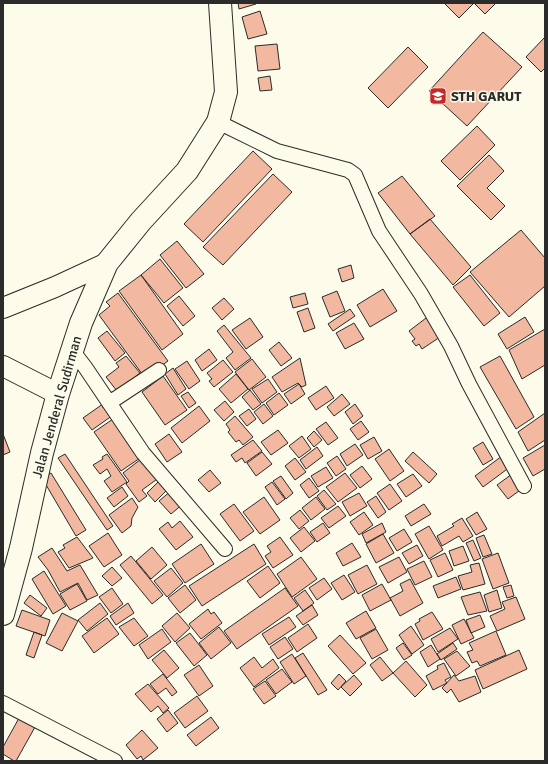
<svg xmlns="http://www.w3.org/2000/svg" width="548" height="764" font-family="Signika,sans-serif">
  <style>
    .building { fill: #f2b8a0; stroke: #2b2b2b }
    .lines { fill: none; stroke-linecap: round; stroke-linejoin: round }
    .street-casing { stroke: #2b2b2b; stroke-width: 16 }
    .secondary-casing { stroke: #2b2b2b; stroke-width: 22 }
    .primary-casing { stroke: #2b2b2b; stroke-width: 24 }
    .street { stroke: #fdfbea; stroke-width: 14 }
    .secondary { stroke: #fdfbea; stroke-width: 20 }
    .primary { stroke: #fdfbea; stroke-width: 22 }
    .labels { text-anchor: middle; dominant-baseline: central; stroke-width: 3; stroke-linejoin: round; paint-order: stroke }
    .poi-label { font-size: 14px; font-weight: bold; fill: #2b2b2b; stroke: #fdfbea; text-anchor: start }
    .street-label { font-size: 14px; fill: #2b2b2b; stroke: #fdfbea }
  </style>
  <rect width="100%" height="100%" fill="#fdfbea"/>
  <path class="building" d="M238 3H256V4L239 9Z
    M444 3H496L485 14 474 3 459 18Z
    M260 11 267 34 248 39 242 17Z
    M483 32 522 67 467 126 429 91Z
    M545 37V68L541 72 526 57Z
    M277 44 280 69 258 71 255 46Z
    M408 47 428 67 388 108 368 88Z
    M270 76 272 90 260 91 258 78Z
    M477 126 495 145 460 180 441 161Z
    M253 151 272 169 203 242 184 224Z
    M489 155 504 171 487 188 505 206 491 220 457 186Z
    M273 174 292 192 223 265 203 247Z
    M402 176 435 216 410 234 378 193Z
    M430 219 471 267 453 285 410 234Z
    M521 230 545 258V286L509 317 470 272Z
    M177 241 204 274 186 288 160 255Z
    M160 259 183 288 164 303 141 275Z
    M351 265 354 278 342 282 338 269Z
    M141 275 183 334 162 350 119 291Z
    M470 275 500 313 484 326 453 287Z
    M383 289 397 311 370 327 357 305Z
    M337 291 345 311 330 317 322 297Z
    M118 293 168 361 145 378 99 315 110 306 106 302Z
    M305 293 308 304 293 308 290 297Z
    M179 296 195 316 183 326 167 306Z
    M224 298 234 309 222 320 212 308Z
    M308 308 315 328 304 332 297 312Z
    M350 309 355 316 333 331 328 324Z
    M430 315 443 335 422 349 419 344 416 346 412 341 415 339 409 331Z
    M525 317 534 332 507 349 498 334Z
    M250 318 263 337 246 349 232 330Z
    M354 323 364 339 345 349 336 333Z
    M224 325 251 358 235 370 226 358 233 352 217 331Z
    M545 329V365L522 379 509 350Z
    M107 331 125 353 115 361 98 338Z
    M279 342 292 358 281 366 269 350Z
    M209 349 217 360 202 371 195 360Z
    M126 356 140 373 117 391 106 377 119 367 116 363Z
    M500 356 534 417 516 429 480 367Z
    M300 358 306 385 302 387 298 383 282 392 272 377Z
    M252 359 266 377 249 390 235 372Z
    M223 360 233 372 214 387 209 381 212 379 207 373Z
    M187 361 200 381 189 389 175 369Z
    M173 368 186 389 178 395 165 374Z
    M236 374 248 389 231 403 219 389Z
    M163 376 187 410 165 425 142 392Z
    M268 379 277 392 262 403 252 389Z
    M299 384 305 394 291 404 284 394Z
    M326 386 334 398 316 410 308 398Z
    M250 390 261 404 253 410 242 397Z
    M188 392 196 403 189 408 181 396Z
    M279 393 288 405 274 415 266 403Z
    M342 394 350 404 334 416 327 407Z
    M107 401 116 413 92 430 83 418Z
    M225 401 234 412 224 421 214 410Z
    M264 404 273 416 263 424 254 412Z
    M355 404 363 416 353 424 345 412Z
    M199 406 210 421 182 443 171 428Z
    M249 409 256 419 247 426 239 416Z
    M545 413V440L528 451 518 432Z
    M235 416 253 437 243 445 239 440 236 442 228 432 230 430 226 424Z
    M116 417 143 456 121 471 94 432Z
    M361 421 369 432 358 440 350 429Z
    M326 422 338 438 328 445 316 429Z
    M278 430 288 443 271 455 261 442Z
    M314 431 322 440 314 447 307 438Z
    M3 434 10 452 3 455Z
    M169 434 182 452 167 462 155 444Z
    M302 436 311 449 299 458 289 446Z
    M374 437 382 451 368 459 360 445Z
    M253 440 262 451 245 463 242 458 236 462 231 455Z
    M483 442 493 459 483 465 473 448Z
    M355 444 363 455 347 466 340 454Z
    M545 445V469L533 476 523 458Z
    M317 447 323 456 306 469 300 460Z
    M389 449 404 471 390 481 375 459Z
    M262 452 272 464 256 476 247 463Z
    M413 452 437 474 429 483 405 461Z
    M65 454 113 526 107 530 58 458Z
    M107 454 127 482 112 492 104 481 111 476 107 469 100 474 93 465 103 459 102 457Z
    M145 456 160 477 142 490 147 496 139 502 126 484 129 481 123 473Z
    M337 456 346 469 336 476 327 463Z
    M502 456 510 467 483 487 475 476Z
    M295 458 306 472 295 480 285 466Z
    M362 466 372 479 360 488 350 475Z
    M326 467 333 478 318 487 311 476Z
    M210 470 221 483 209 492 198 480Z
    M51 473 86 530 76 536 42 478Z
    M345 473 357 488 338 502 326 487Z
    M413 474 422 486 406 497 397 484Z
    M512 474 523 488 508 499 497 485Z
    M281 476 293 493 286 499 273 481Z
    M162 478 171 486 155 502 147 493Z
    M309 478 319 491 309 498 300 485Z
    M272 482 285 499 277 505 265 487Z
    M390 484 402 501 389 510 377 493Z
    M122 487 128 496 114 507 107 498Z
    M172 490 184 503 171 514 159 501Z
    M324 490 336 504 327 510 317 496Z
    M359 493 367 506 350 516 342 502Z
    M376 496 386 512 378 518 367 502Z
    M264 497 280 520 260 534 243 512Z
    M316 497 325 509 311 520 302 508Z
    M132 498 138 507 132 518 131 526 122 533 109 515Z
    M234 504 254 531 240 541 220 514Z
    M424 504 431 514 411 526 405 516Z
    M338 506 346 516 329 528 321 518Z
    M300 510 309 521 299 529 290 518Z
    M364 512 373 525 359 535 350 522Z
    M477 512 487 529 476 535 466 519Z
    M462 518 473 536 463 542 459 536 442 546 437 536 454 526 452 524Z
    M180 521 193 537 176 550 159 529 168 522 172 528Z
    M323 523 330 533 317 542 310 532Z
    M382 523 386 532 366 543 362 534Z
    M429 526 443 550 429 559 415 534Z
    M304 527 315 541 301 552 290 538Z
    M404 529 412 542 397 551 389 538Z
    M108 533 122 555 104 567 89 546Z
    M383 534 394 553 376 563 366 544Z
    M484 535 492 554 483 557 476 538Z
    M77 537 93 558 69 568 58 552 65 548 63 545Z
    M280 537 293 555 273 568 265 556 271 552 267 546Z
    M473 540 481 558 474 561 466 543Z
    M352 543 361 557 343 566 336 553Z
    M201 544 214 564 185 583 172 564Z
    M254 544 266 564 202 606 189 586Z
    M417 545 423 556 409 564 402 553Z
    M463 546 469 561 454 566 449 551Z
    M152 547 167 565 151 579 136 561Z
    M52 548 67 571 80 565 98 595 87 600 78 583 60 592 48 570 38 557Z
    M445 553 453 570 438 577 430 560Z
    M498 553 509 583 493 589 482 559Z
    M131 556 163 595 152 604 120 565Z
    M301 557 317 579 292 597 277 574Z
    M399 557 407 572 388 583 379 567Z
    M424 561 432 577 415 585 407 569Z
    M479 563 485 584 463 590 458 576 472 572 470 565Z
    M367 565 377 584 358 594 348 575Z
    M268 566 280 583 260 598 247 581Z
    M112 567 122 578 112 586 102 576Z
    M171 568 183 583 167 597 154 581Z
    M44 571 66 606 53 614 32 579Z
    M344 575 355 592 342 600 331 583Z
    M456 577 461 589 438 598 433 586Z
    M324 578 332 589 317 600 309 588Z
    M410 579 423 603 400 616 390 598 403 591 400 584Z
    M77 584 87 601 70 610 60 594Z
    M382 584 391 600 370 611 362 595Z
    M185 585 196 600 180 613 168 598Z
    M511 585 514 596 507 598 503 587Z
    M112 588 123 604 111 613 99 597Z
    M285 588 298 606 237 649 224 631Z
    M305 590 314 603 303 611 294 598Z
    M497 590 502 608 489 612 484 595Z
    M480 592 487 611 468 615 461 597Z
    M30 595 47 608 41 616 24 603Z
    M516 597 525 619 497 631 490 616 505 609 502 602Z
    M100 603 108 614 87 631 78 620Z
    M128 603 134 613 116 625 110 616Z
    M312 605 318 615 303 625 296 616Z
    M208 609 211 614 214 612 222 623 201 639 189 624Z
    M22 610 50 620 45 636 16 626Z
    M366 611 376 628 356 639 346 623Z
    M432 612 443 629 423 640 415 624 420 621 419 619Z
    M62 613 78 621 62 651 46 643Z
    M177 613 190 628 175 642 162 626Z
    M480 615 485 627 471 633 466 620Z
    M289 617 296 627 269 645 262 634Z
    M107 618 119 634 94 653 82 636Z
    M134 618 148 636 134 646 119 627Z
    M464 619 474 638 461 644 452 625Z
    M308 624 317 638 297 652 288 638Z
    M411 626 424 645 412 654 399 635Z
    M219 627 231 643 211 659 199 643Z
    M450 628 458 639 438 652 431 639Z
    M162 629 171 642 148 659 139 645Z
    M376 629 388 650 372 659 360 638Z
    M496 631 506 655 480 666 477 661 472 663 467 652 473 650 469 643Z
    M34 632 42 635 34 658 26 655Z
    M190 633 207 655 194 666 176 643Z
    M340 635 366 663 353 674 328 646Z
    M285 637 293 649 278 659 270 647Z
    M403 643 412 655 404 660 396 648Z
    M453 643 457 649 441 660 437 654Z
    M431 645 440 659 428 667 420 652Z
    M164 650 179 668 167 678 152 660Z
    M519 650 527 669 483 689 475 670Z
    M457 651 470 666 456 676 444 659Z
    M303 653 327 690 318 695 295 658Z
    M292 654 306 676 294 684 280 662Z
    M254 657 262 668 273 659 279 668 254 687 240 668Z
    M380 657 393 673 382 681 370 665Z
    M406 661 427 685 415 697 393 673Z
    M444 663 451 677 445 680 447 683 433 690 426 676 438 669 437 666Z
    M199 665 213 686 199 696 184 675Z
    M282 669 292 682 276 694 266 680Z
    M163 674 177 692 172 696 166 688 158 694 150 684Z
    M339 674 346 681 338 690 331 683Z
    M354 675 362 684 350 696 341 687Z
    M454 675 459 681 475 676 481 692 459 702 451 689 447 693 442 688Z
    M265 681 276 696 264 704 253 689Z
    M148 684 169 708 163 713 158 706 151 712 135 694Z
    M197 696 208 711 185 728 174 713Z
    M168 710 178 723 167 732 157 719Z
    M211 717 219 728 196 746 187 735Z
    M19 718 35 727 16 761H14L3 754V747Z
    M142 730 158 748 143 760 141 756 137 759 126 745Z"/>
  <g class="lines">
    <defs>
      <path id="street" d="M218 122 277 151 348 170 355 175 379 231 421 294 451 346 469 384 524 486
        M72 350 85 367 143 453 225 549
        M109 403 159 370
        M3 703 115 761"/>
      <path id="secondary" d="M3 308 55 287 107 263
        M3 366 58 394"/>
      <path id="primary" d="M3 614 21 548 42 453 58 394 81 323 107 263 141 221 187 171 218 122 226 92 220 3"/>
    </defs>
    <use href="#street" class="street-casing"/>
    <use href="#secondary" class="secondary-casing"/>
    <use href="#primary" class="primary-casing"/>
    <use href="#street" class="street"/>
    <use href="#secondary" class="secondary"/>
    <use href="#primary" class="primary"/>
  </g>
  <defs>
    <symbol id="university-square" viewBox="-11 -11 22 22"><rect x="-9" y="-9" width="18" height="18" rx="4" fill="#c62828" stroke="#fdfbea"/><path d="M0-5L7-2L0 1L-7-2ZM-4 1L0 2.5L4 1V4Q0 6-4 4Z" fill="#fff"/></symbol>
  </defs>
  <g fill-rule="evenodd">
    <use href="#university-square" x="428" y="86" width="20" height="20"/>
  </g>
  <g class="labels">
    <g class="poi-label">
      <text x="451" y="96">STH GARUT</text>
    </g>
    <g class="street-label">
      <text transform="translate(57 407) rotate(-74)">Jalan Jenderal Sudirman</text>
    </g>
  </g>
  <rect width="548" height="764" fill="none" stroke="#2b2b2b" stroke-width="8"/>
</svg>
